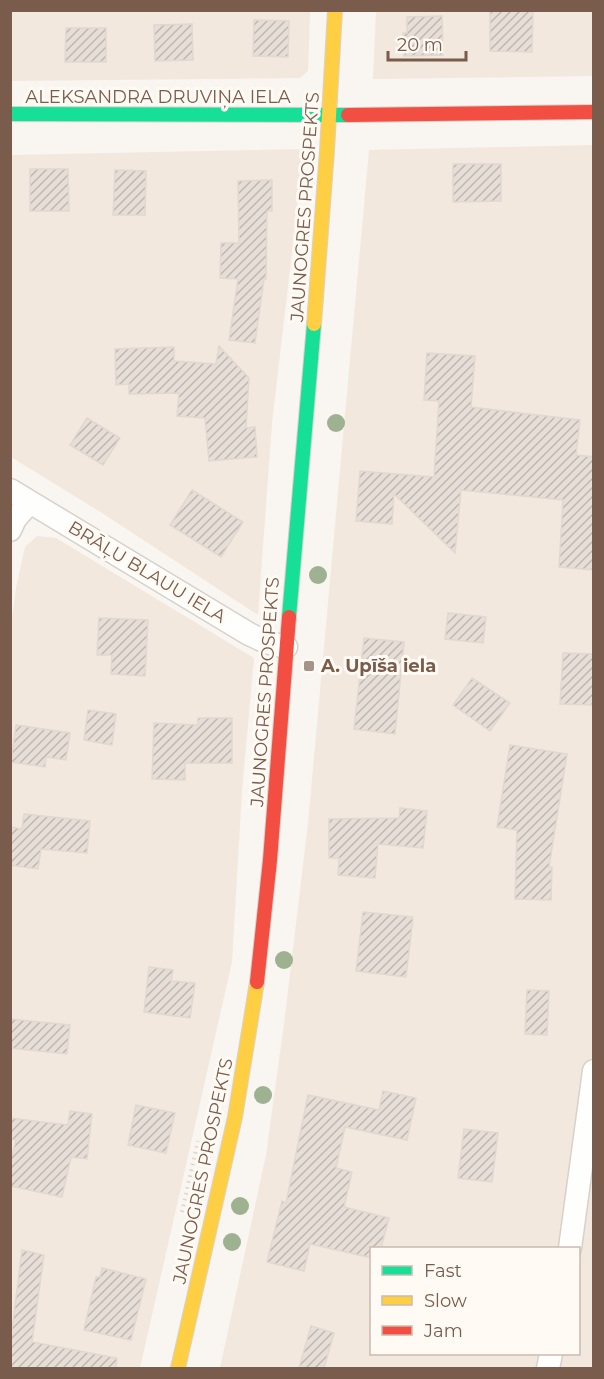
<svg xmlns="http://www.w3.org/2000/svg" width="604" height="1379" font-family="Montserrat,sans-serif">
  <style>
    .residential { fill: #f2e8de; fill-rule: evenodd }
    .building { fill: url(#building-hatch); stroke: #e2d8d2; stroke-width: 1.5 }
    .lines { fill: none; stroke-linecap: round; stroke-linejoin: round }
    .street-casing { stroke: #d7d1cb; stroke-width: 25 }
    .fast-casing { stroke: #d9d2cb; stroke-width: 16 }
    .slow-casing { stroke: #d9d2cb; stroke-width: 16 }
    .jam-casing { stroke: #d9d2cb; stroke-width: 16 }
    .path { stroke: #dcd5d0; stroke-width: 4; stroke-dasharray: 1.5 4.5; stroke-linecap: butt }
    .street { stroke: #fefefd; stroke-width: 22 }
    .fast { stroke: #16e098; stroke-width: 14 }
    .slow { stroke: #ffcf43; stroke-width: 14 }
    .jam { stroke: #f24e42; stroke-width: 14 }
    .tree { fill: #9eb190 }
    .poi-dot { fill: #a69286; stroke: #fffaf3; stroke-width: 2 }
    .labels { text-anchor: middle; dominant-baseline: central; stroke-width: 6; stroke-linejoin: round; paint-order: stroke }
    .street-label { font-size: 18px; fill: #7a5c4d; stroke: #fffaf3 }
    .poi-label { font-size: 18px; font-weight: bold; fill: #7a5c4d; stroke: #fffaf3; text-anchor: start }
  </style>
  <defs>
    <pattern id="building-hatch" width="6" height="6" patternUnits="userSpaceOnUse" patternTransform="scale(1.5)"><rect width="6" height="6" fill="#e6ded7"/><path d="M-1 1l2-2M0 6l6-6M5 7l2-2" fill="none" stroke="#bfb7b1"/></pattern>
  </defs>
  <rect width="100%" height="100%" fill="#f9f5f0"/>
  <path class="residential" d="M10 11H310L308 71 300 78 11 81Z
    M376 11H593V76L373 79Z
    M593 145V1368H220L266 1155 285 1016 308 823 369 150ZM372 1248H578V1354H372Z
    M304 149 272 423 258 615 102 513 11 457 10 155Z
    M37 536 56 538 254 658 242 791 232 962 140 1368H11L10 633 16 588 25 547Z"/>
  <path class="building" d="M490 10H533L532 52 490 51Z
    M442 16 443 55 404 56 403 33H407V17Z
    M254 20 289 21 288 57 253 56Z
    M192 24 193 60 155 61 154 25Z
    M66 28H106V62H65Z
    M453 164H501V201L453 202Z
    M30 169H68L69 211H30Z
    M115 170 146 171 145 215H113Z
    M272 180V211H267L266 279H264L255 343 229 340 238 279 220 278 221 243H239L238 181Z
    M219 346 249 378 246 428 255 427 257 457 209 461 205 418 177 416 179 393 129 394V384L116 385 115 349 174 347V361L216 364Z
    M427 353 475 356 471 407 580 420 576 455 594 457V570L559 567 563 500 461 490 455 553 394 494 392 524 356 521 360 471 434 477 439 401 424 400Z
    M87 418 120 438 103 465 70 445Z
    M192 490 243 522 221 557 170 525Z
    M448 613 486 617 483 643 445 639Z
    M99 618 148 620 145 676 111 674 112 655H97Z
    M364 638 404 642 395 734 354 729Z
    M563 653 594 654V705L560 704Z
    M472 678 510 703 490 731 453 705Z
    M88 710 116 714 112 745 84 740Z
    M198 718H232V763H185V780L152 779 154 723 198 725Z
    M16 725 70 733 66 760 46 757 45 767 11 762Z
    M510 745 567 754 549 867H552L551 900 515 899 517 830 497 827Z
    M400 808 427 811 423 848 378 844 375 878 338 875 339 858H329V819L399 818Z
    M24 814 90 821 87 853 41 849 38 869 10 865V827L22 829Z
    M363 912 413 917 406 977 356 971Z
    M149 967 173 970 171 981 195 983 190 1018 144 1012Z
    M527 990 549 991 547 1035 525 1034Z
    M10 1019 70 1025 67 1054 10 1048Z
    M383 1091 416 1098 407 1140 345 1127 336 1168 352 1172 344 1207 389 1218 381 1248H372V1258L310 1244 304 1271 267 1262 282 1201 286 1203 308 1095 379 1110Z
    M136 1105 175 1113 166 1153 128 1145Z
    M70 1111 92 1114 87 1159 71 1157 62 1197 10 1186V1163L16 1140 10 1139V1118L68 1125Z
    M464 1129 498 1133 492 1182 458 1178Z
    M22 1250 44 1255 32 1342 117 1358 116 1368H10V1329H12Z
    M102 1268 146 1279 131 1340 84 1330 96 1277H100Z
    M311 1326 334 1333 324 1368H299Z"/>
  <g class="lines">
    <defs>
      <path id="street" d="M10 490 249 634 266 642 286 647
        M10 530 15 519 30 502
        M570 1248 594 1071
        M548 1368 551 1354"/>
      <path id="fast" d="M10 114 348 115
        M289 617 314 324"/>
      <path id="slow" d="M314 324 327 151 335 10
        M178 1368 235 1117 257 982"/>
      <path id="jam" d="M348 115 594 112
        M257 982 270 860 289 617"/>
    </defs>
    <use href="#street" class="street-casing"/>
    <use href="#fast" class="fast-casing"/>
    <use href="#slow" class="slow-casing"/>
    <use href="#jam" class="jam-casing"/>
    <path class="path" d="M182 1212 198 1141"/>
    <use href="#street" class="street"/>
    <use href="#fast" class="fast"/>
    <use href="#slow" class="slow"/>
    <use href="#jam" class="jam"/>
  </g>
  <g class="tree">
    <circle cx="336" cy="423" r="9"/>
    <circle cx="318" cy="575" r="9"/>
    <circle cx="284" cy="960" r="9"/>
    <circle cx="263" cy="1095" r="9"/>
    <circle cx="240" cy="1206" r="9"/>
    <circle cx="232" cy="1242" r="9"/>
  </g>
  <rect class="poi-dot" x="303" y="660" width="12" height="12" rx="3"/>
  <g class="labels">
    <g class="street-label">
      <text x="158" y="97">ALEKSANDRA DRUVIŅA IELA</text>
      <text transform="translate(305 207) rotate(-86)">JAUNOGRES PROSPEKTS</text>
      <text transform="translate(147 572) rotate(31)">BRĀĻU BLAUU IELA</text>
      <text transform="translate(265 692) rotate(-86)">JAUNOGRES PROSPEKTS</text>
      <text transform="translate(203 1171) rotate(-78)">JAUNOGRES PROSPEKTS</text>
    </g>
    <g class="poi-label">
      <text x="321" y="666">A. Upīša iela</text>
    </g>
  </g>
  <rect width="604" height="1379" fill="none" stroke="#7a5c4d" stroke-width="24"/>
  <rect x="370" y="1247" width="210" height="108" fill="#fffaf3" stroke="#cabbb1" stroke-width="1.5"/>
  <rect x="382" y="1266" width="30" height="9" fill="#16e098" stroke="#cabbb1" stroke-width="1.5"/>
  <text x="424" y="1277" font-size="18" fill="#7a5c4d">Fast</text>
  <rect x="382" y="1296" width="30" height="9" fill="#ffcf43" stroke="#cabbb1" stroke-width="1.5"/>
  <text x="424" y="1307" font-size="18" fill="#7a5c4d">Slow</text>
  <rect x="382" y="1326" width="30" height="9" fill="#f24e42" stroke="#cabbb1" stroke-width="1.5"/>
  <text x="424" y="1337" font-size="18" fill="#7a5c4d">Jam</text>
  <path d="M388 51v9h78v-9" fill="none" stroke="#7a5c4d" stroke-width="3"/>
  <text x="397" y="51" font-size="18" fill="#7a5c4d" stroke="#fffaf3" stroke-width="4.5" paint-order="stroke">20 m</text>
</svg>
